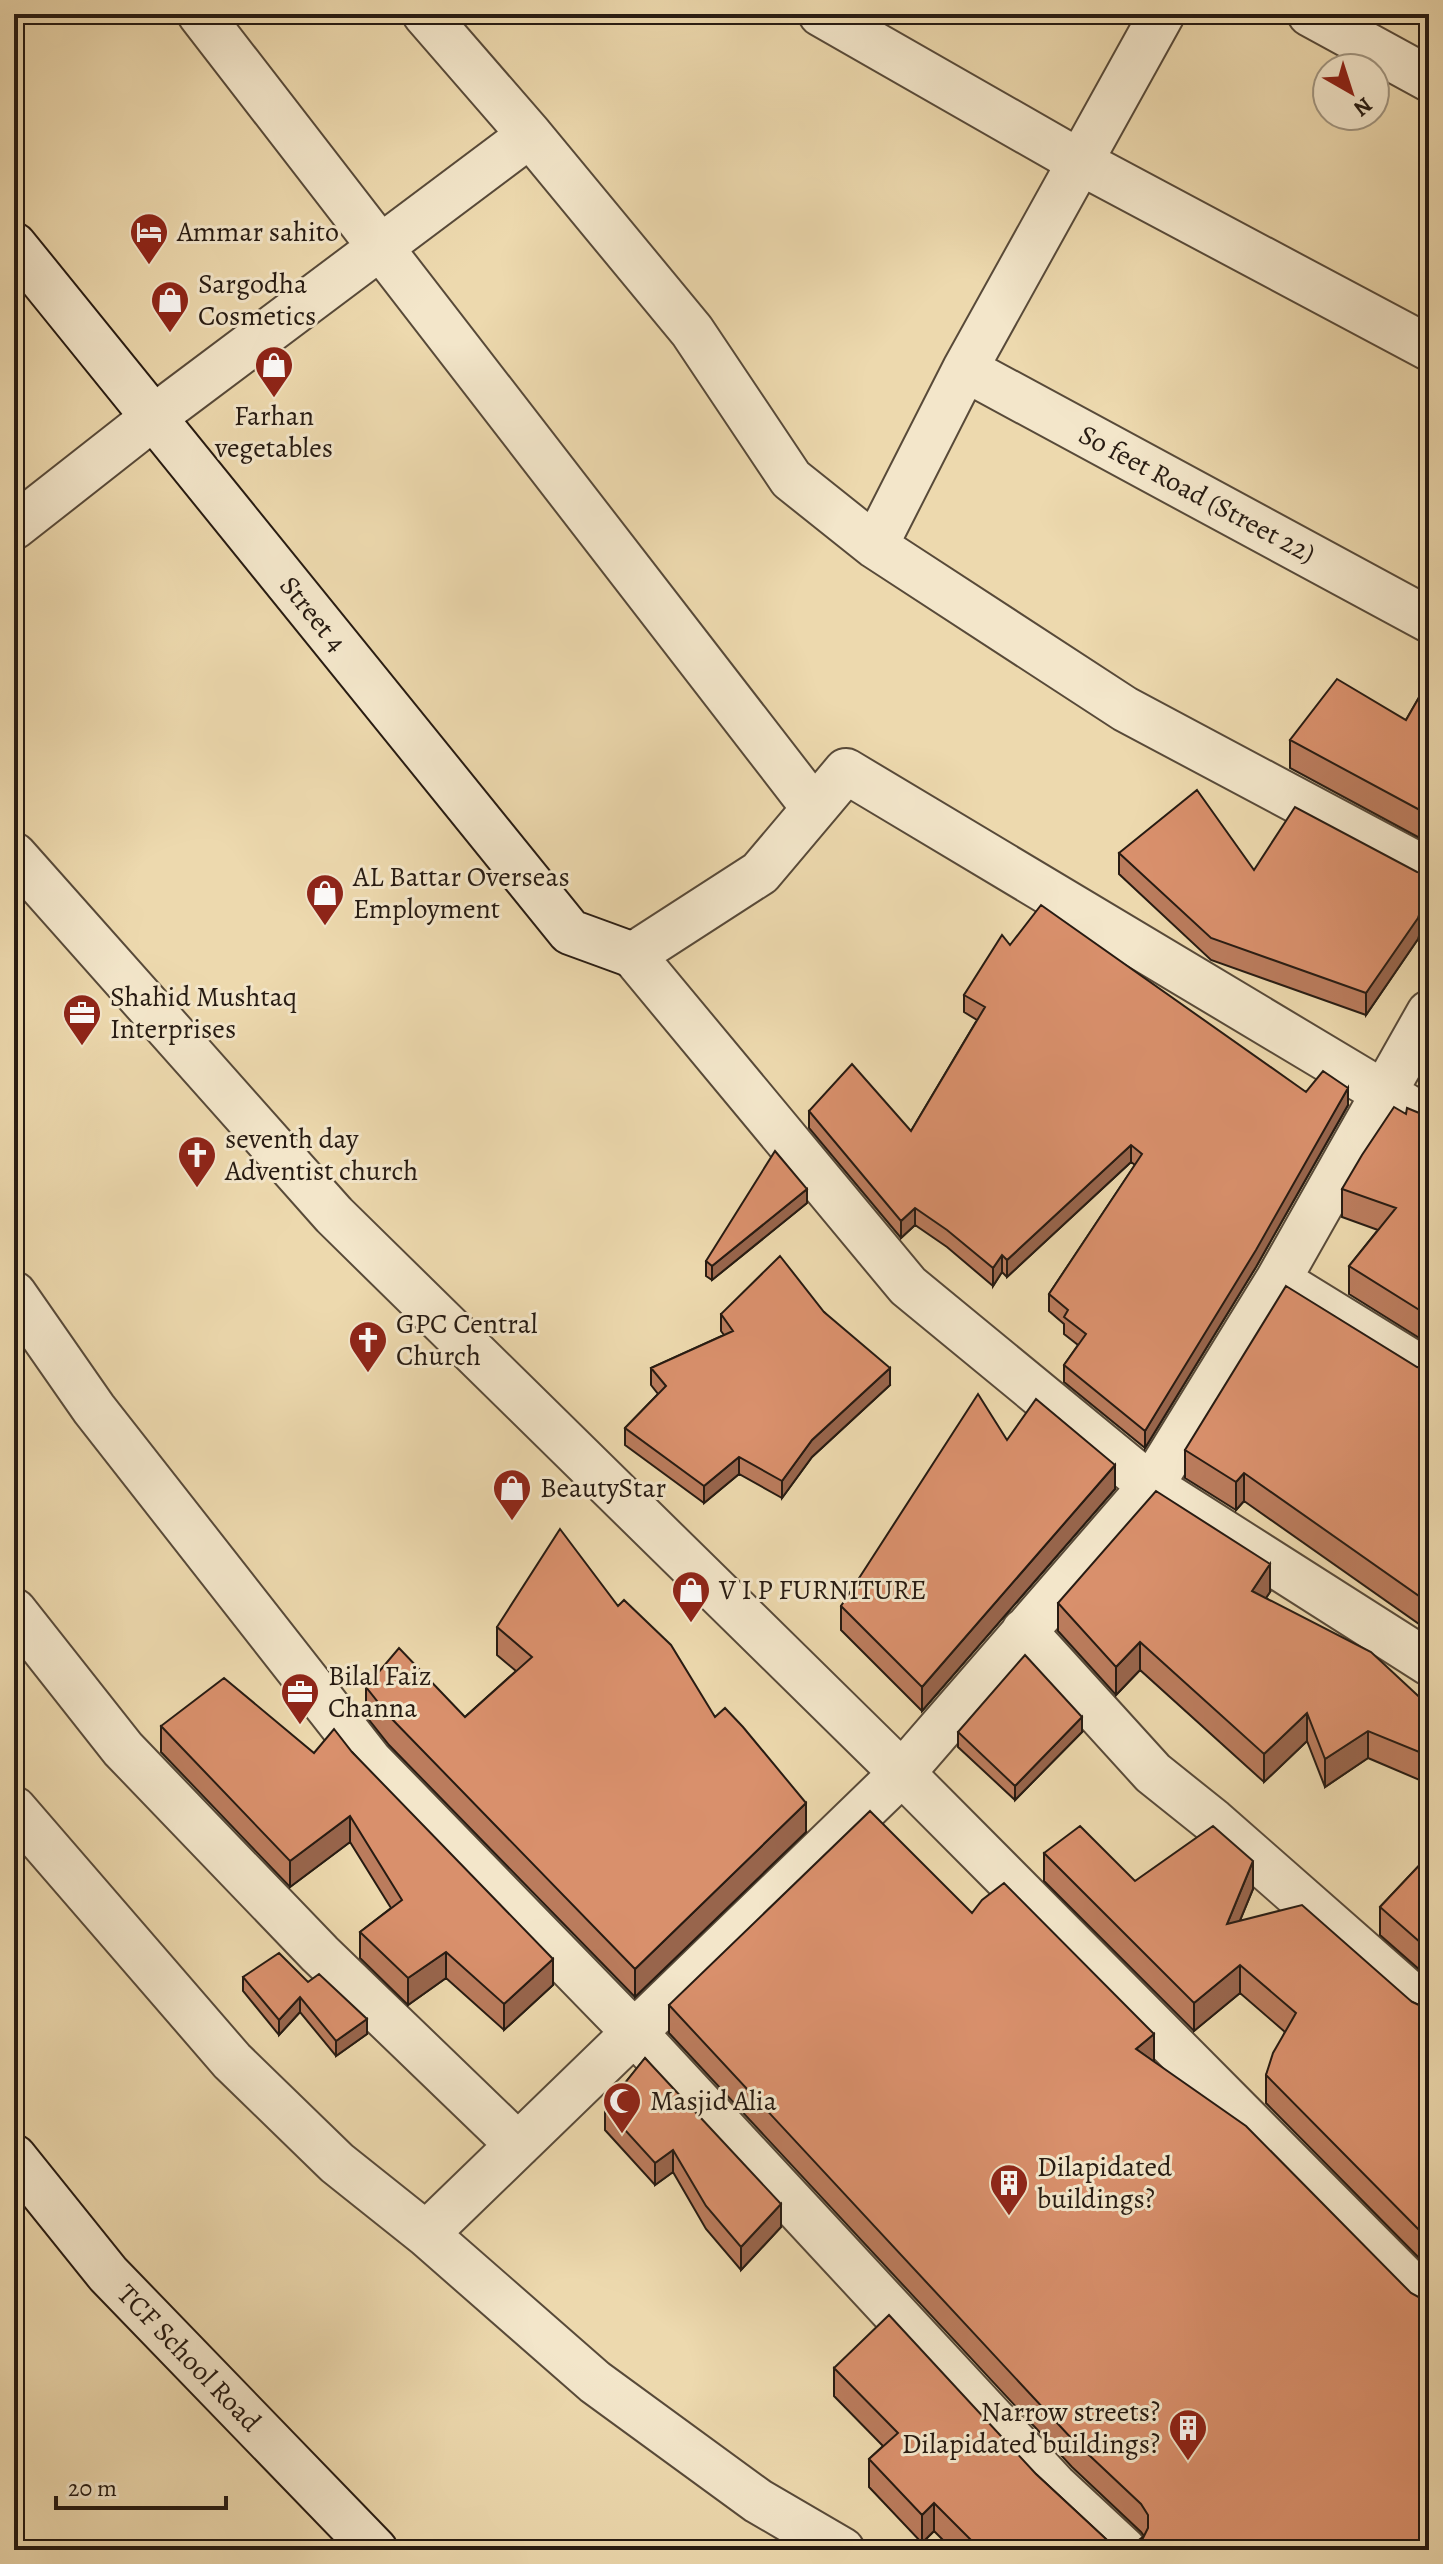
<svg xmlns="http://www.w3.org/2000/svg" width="1443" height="2564" font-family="Alegreya,serif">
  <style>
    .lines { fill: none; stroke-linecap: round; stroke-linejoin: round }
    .street-casing { stroke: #584a39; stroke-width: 48 }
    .secondary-casing { stroke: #271b12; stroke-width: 48 }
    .street { stroke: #f3e6ca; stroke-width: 44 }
    .secondary { stroke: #f3e6ca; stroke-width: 44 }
    .wall { fill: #bb7c5d; stroke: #271b12; stroke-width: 2 }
    .shaded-wall { fill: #98654c; stroke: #271b12; stroke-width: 2 }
    .building { fill: #d9906c; stroke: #271b12; stroke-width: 2 }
    .labels { text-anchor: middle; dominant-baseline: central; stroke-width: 6; stroke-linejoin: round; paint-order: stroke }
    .poi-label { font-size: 28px; fill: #271b12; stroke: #f3e6ca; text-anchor: start }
    .street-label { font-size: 28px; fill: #271b12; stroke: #f3e6ca }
  </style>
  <rect width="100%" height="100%" fill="#edd9ae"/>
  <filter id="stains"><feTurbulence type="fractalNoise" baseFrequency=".0025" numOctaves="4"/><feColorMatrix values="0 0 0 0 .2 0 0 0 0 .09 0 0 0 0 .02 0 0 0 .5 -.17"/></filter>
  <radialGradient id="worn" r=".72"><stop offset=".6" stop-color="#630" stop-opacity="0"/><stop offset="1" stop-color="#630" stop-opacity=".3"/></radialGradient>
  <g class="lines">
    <defs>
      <path id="street" d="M200 14 814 808
        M425 14 530 135 692 331 791 479 875 546 1125 709 1429 871
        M821 14 1080 162 1429 348
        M1310 14 1429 79
        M965 369 1429 620
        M14 527 154 417 530 135
        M875 546 965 369 1162 14
        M14 855 334 1215 902 1773 1429 2303
        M1429 1120 846 771 760 873 633 955 908 1286 1151 1486 1429 1663
        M1278 1280 1429 1373
        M14 1294 94 1409 370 1761 633 2031 1054 2485 1124 2550
        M14 1611 123 1749 320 1954 518 2145
        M1024 1631 1153 1773 1213 1821 1429 2011
        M14 1809 232 2061 337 2163 426 2234 902 1773 1151 1486 1278 1280 1429 1013
        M426 2234 595 2382 758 2501 842 2550"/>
      <path id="secondary" d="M14 245 570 932 633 955
        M14 2157 108 2274 375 2550"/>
    </defs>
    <use href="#street" class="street-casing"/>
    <use href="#secondary" class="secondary-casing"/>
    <use href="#street" class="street"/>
    <use href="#secondary" class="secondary"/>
  </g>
  <path class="wall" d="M1429 680V843L1290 768V740L1406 720Z
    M1119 853 1254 870 1418 939 1366 1015 1211 960 1119 874Z
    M1010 945 1306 1092 1348 1105 1256 1267 1145 1448 1064 1382V1365L1078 1345 1064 1334V1324L1049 1311V1294L1135 1165 1131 1162 1007 1277 1002 1272 993 1286 947 1247 915 1225 901 1238 809 1128V1111L911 1131 977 1020 964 1012V995Z
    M1429 1054V1091L1425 1088V1060Z
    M1406 1114 1429 1117V1344L1349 1294V1266L1378 1230 1342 1217V1189Z
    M807 1203 712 1280 706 1276V1261Z
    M824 1312 890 1385 812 1457 782 1498 739 1474 704 1503 625 1445V1428L658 1394 651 1385V1368L724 1335 721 1331V1314Z
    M1417 1367 1429 1370V1631L1244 1501 1236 1510 1185 1478V1450Z
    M1007 1440 1115 1489 922 1711 841 1630V1606Z
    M1270 1592 1266 1598 1429 1706V1784L1368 1758 1325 1787 1307 1741 1264 1782 1140 1670 1116 1695 1058 1631V1603Z
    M618 1606 715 1717 806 1832 635 1997 389 1745 366 1716V1687L465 1717 516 1671 497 1655V1627Z
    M161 1726 314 1753 352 1752 553 1985 504 2030 446 1978 408 2005 360 1958V1932L391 1908 350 1842 290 1887 161 1752Z
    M958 1732H1082L1015 1800 958 1747Z
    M1044 1853 1135 1881 1253 1889 1240 1920 1423 2007H1429V2268L1266 2103V2075L1285 2032 1240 1993 1194 2031 1044 1881Z
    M1429 1855V1978L1380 1935V1907Z
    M972 1913 1154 2062 1429 2550H953L934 2531 922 2543 869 2487V2459L883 2446 834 2396V2368L1036 2474 1107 2540 1118 2546H1131L1144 2536 1141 2532 1072 2467 669 2033V2005Z
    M243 1977 308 1982 367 2034 336 2056 300 2012 279 2035 243 1991Z
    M645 2058 781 2227 741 2270 706 2229 673 2172 655 2185 605 2130V2108Z"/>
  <path class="shaded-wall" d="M1429 884V905L1418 939 1366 1015V993Z
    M1348 1088V1105L1256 1267 1145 1448V1431Z
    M1131 1145V1162L1007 1277V1260Z
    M807 1189V1203L712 1280V1266Z
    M915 1208V1225L901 1238V1221Z
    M1002 1255V1272L993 1286V1268Z
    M890 1368V1385L812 1457 782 1498V1481L812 1440Z
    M739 1457V1474L704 1503V1486Z
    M1115 1465V1489L922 1711V1687Z
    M1244 1473V1501L1236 1510V1482Z
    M1270 1564V1592L1252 1619V1591Z
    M1140 1642V1670L1116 1695V1667Z
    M1307 1713V1741L1264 1782V1754Z
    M1082 1717V1732L1015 1800V1786Z
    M1368 1731V1758L1325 1787V1759Z
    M806 1803V1832L635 1997V1969Z
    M350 1816V1842L290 1887V1861Z
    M1253 1861V1889L1227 1952V1924Z
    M446 1952V1978L408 2005V1978Z
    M553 1959V1985L504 2030V2004Z
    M1240 1965V1993L1194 2031V2003Z
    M300 1997V2012L279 2035V2020Z
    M367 2019V2034L336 2056V2041Z
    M1154 2034V2062L1136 2049Z
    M673 2150V2172L655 2185V2163Z
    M781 2204V2227L741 2270V2247Z
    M934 2503V2531L922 2543V2515Z"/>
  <path class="building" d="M1337 679 1406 720 1429 680V815L1290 740Z
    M1197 790 1254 870 1295 807 1417 872 1429 874V884L1418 918 1366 993 1211 938 1119 853Z
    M1041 905 1306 1092 1323 1071 1348 1088 1256 1250 1145 1431 1064 1365 1086 1334 1064 1317 1068 1310 1049 1294 1142 1154 1131 1145 1007 1260 1002 1255 993 1268 947 1230 915 1208 901 1221 809 1111 852 1064 911 1131 985 1007 964 995 1002 935 1010 945Z
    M1394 1107 1406 1114 1407 1108 1429 1117V1316L1349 1266 1396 1208 1342 1189 1362 1155Z
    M775 1151 807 1189 712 1266 706 1261Z
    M780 1256 824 1312 890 1368 812 1440 782 1481 739 1457 704 1486 625 1428 666 1386 651 1368 733 1331 721 1314Z
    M1286 1286 1417 1367 1429 1370V1603L1244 1473 1236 1482 1185 1450Z
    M978 1394 1007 1440 1036 1399 1115 1465 922 1687 841 1606Z
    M1156 1491 1270 1564 1252 1591 1371 1652 1429 1706V1756L1368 1731 1325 1759 1307 1713 1264 1754 1140 1642 1116 1667 1058 1603Z
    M560 1529 618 1606 624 1600 671 1645 715 1717 725 1708 743 1727 806 1803 635 1969 389 1716 366 1687 399 1648 465 1717 532 1657 497 1627Z
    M1025 1655 1082 1717 1015 1786 958 1732Z
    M224 1678 314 1753 334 1729 352 1752 553 1959 504 2004 446 1952 408 1978 360 1932 402 1900 350 1816 290 1861 161 1726Z
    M870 1811 972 1913 982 1900 1004 1883 1154 2034 1136 2049 1246 2126 1411 2293 1422 2299H1429V2550H981L934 2503 922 2515 869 2459 898 2433 834 2368 889 2315 1036 2474 1107 2540 1118 2546H1131L1143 2538 1148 2528V2515L1141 2504 1072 2439 669 2005Z
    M1080 1826 1135 1881 1213 1826 1253 1861 1227 1924 1302 1905 1412 2002 1423 2007H1429V2240L1266 2075 1273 2053 1296 2013 1240 1965 1194 2003 1044 1853Z
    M1429 1855V1950L1380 1907Z
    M279 1953 308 1982 319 1974 367 2019 336 2041 300 1997 279 2020 243 1977Z
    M645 2058 781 2204 741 2247 706 2206 673 2150 655 2163 605 2108Z"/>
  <defs>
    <symbol id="hotel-pin" viewBox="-11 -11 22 30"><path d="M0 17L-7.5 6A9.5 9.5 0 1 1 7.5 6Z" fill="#8f2418" stroke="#f3e6ca"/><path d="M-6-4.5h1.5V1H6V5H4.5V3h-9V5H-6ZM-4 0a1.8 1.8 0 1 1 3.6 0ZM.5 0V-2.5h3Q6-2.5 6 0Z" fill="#fff"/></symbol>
    <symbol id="shop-pin" viewBox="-11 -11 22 30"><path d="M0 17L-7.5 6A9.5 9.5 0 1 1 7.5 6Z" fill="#8f2418" stroke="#f3e6ca"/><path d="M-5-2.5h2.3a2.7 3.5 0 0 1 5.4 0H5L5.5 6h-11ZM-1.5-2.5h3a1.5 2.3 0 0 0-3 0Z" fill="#fff"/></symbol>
    <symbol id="office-pin" viewBox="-11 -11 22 30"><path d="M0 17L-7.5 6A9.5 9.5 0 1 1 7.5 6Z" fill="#8f2418" stroke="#f3e6ca"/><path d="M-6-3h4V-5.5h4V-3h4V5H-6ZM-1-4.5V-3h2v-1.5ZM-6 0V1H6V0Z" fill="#fff"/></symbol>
    <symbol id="church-pin" viewBox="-11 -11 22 30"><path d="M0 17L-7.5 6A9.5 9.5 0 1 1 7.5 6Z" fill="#8f2418" stroke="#f3e6ca"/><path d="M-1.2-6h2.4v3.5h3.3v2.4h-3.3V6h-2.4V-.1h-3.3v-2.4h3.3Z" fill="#fff"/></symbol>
    <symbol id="mosque-pin" viewBox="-11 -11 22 30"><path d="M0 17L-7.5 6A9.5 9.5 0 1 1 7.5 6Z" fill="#8f2418" stroke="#f3e6ca"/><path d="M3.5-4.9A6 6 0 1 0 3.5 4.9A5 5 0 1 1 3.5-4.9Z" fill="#fff"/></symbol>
    <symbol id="building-pin" viewBox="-11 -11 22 30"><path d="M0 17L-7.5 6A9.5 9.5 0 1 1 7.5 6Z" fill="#8f2418" stroke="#f3e6ca"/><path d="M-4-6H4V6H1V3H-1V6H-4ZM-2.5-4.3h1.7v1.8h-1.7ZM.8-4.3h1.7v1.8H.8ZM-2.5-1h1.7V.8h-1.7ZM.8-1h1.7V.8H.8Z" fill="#fff"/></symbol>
  </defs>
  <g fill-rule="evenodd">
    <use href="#hotel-pin" x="127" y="210" width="44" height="60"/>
    <use href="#shop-pin" x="148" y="278" width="44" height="60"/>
    <use href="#shop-pin" x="252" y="343" width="44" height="60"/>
    <use href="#shop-pin" x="303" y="871" width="44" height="60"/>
    <use href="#office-pin" x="60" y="991" width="44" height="60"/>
    <use href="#church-pin" x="175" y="1133" width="44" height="60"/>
    <use href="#church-pin" x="346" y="1318" width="44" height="60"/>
    <use href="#shop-pin" x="490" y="1466" width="44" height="60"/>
    <use href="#shop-pin" x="669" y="1568" width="44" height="60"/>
    <use href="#office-pin" x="278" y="1670" width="44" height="60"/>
    <use href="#mosque-pin" x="600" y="2079" width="44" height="60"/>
    <use href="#building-pin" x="987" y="2161" width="44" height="60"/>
    <use href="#building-pin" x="1166" y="2406" width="44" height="60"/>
  </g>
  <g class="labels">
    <g class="poi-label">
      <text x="177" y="232">Ammar sahito</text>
      <text x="198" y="284">Sargodha<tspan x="198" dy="32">Cosmetics</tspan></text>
      <text x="274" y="416" text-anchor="middle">Farhan<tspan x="274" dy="32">vegetables</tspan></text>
      <text x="353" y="877">AL Battar Overseas<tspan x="353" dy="32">Employment</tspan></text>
      <text x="110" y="997">Shahid Mushtaq<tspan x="110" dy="32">Interprises</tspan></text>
      <text x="225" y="1139">seventh day<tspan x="225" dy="32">Adventist church</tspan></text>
      <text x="396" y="1324">GPC Central<tspan x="396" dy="32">Church</tspan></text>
      <text x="540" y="1488">BeautyStar</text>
      <text x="719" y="1590">V I P FURNITURE</text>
      <text x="328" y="1676">Bilal Faiz<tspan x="328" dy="32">Channa</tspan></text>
      <text x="650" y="2101">Masjid Alia</text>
      <text x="1037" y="2167">Dilapidated<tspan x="1037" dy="32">buildings?</tspan></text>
      <text x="1160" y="2412" text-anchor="end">Narrow streets?<tspan x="1160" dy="32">Dilapidated buildings?</tspan></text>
    </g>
    <g class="street-label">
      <text transform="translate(1197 494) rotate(28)">So feet Road (Street 22)</text>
      <text transform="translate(313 614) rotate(51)">Street 4</text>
      <text transform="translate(189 2358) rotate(46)">TCF School Road</text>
    </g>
  </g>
  <rect width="1443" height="2564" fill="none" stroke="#edd9ae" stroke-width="48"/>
  <rect x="16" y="16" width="1411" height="2532" fill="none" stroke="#271b12" stroke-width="4"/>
  <rect x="24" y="24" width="1395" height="2516" fill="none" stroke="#271b12" stroke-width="2"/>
  <g transform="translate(1351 92) rotate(141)"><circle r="38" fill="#f3e6ca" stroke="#a19580" stroke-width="2"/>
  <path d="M0-6L14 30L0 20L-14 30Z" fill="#8f2418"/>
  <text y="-12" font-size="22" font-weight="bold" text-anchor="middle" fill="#271b12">N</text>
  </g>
  <path d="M56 2496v12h170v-12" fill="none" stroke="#271b12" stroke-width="4"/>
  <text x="68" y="2496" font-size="24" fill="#271b12" stroke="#f3e6ca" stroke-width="6" paint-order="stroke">20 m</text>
  <rect width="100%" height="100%" filter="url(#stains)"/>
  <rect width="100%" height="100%" fill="url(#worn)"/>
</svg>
